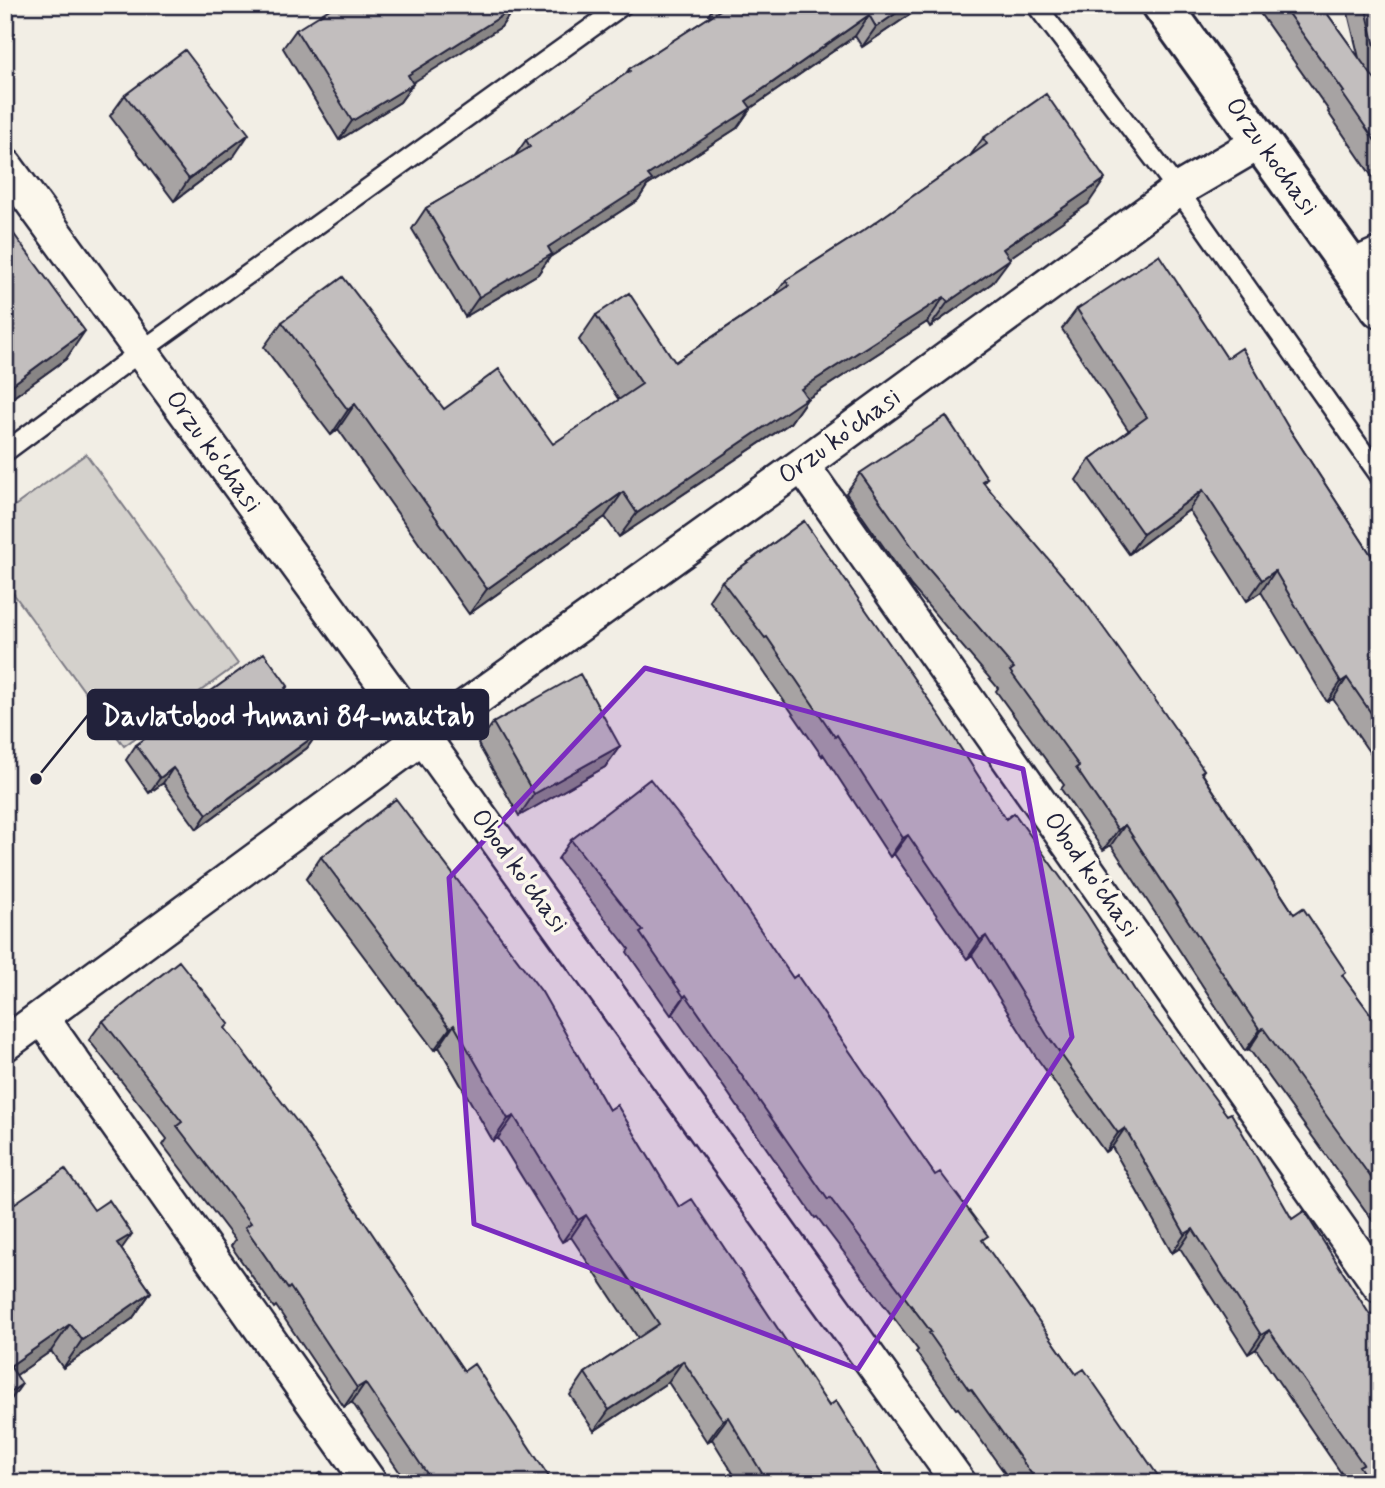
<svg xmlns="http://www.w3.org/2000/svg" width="1385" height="1488" font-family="Mynerve,sans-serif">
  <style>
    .green { fill: #d4d1cc; stroke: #7b7a84; stroke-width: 2 }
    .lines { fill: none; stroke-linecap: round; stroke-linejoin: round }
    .lane-casing { stroke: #22223b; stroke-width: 23 }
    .street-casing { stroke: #22223b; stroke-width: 38 }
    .secondary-casing { stroke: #22223b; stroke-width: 44 }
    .lane { stroke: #fbf7ec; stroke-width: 18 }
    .street { stroke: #fbf7ec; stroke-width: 33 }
    .secondary { stroke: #fbf7ec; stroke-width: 38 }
    .wall { fill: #a7a3a3; stroke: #22223b; stroke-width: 2 }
    .shaded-wall { fill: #888585; stroke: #22223b; stroke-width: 2 }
    .building { fill: #c2bebe; stroke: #22223b; stroke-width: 2 }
    .marked { fill: #7b2cbf; fill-opacity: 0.2; stroke: #7b2cbf; stroke-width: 5; stroke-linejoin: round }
    .labels { text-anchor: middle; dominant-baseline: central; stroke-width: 7; stroke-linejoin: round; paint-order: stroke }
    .street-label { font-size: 26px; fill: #22223b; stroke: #fbf7ec }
    .leader { fill: none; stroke: #22223b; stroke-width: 2.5 }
    .callout-dot { fill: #22223b; stroke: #fbf7ec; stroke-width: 2.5 }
    .callout { fill: #22223b; stroke: #22223b; stroke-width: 2.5 }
    .callout-label { font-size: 28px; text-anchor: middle; font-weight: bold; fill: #fff }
  </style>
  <rect width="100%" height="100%" fill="#f2eee5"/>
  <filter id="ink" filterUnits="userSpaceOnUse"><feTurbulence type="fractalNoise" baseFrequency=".0143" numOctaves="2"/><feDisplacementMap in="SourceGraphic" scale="14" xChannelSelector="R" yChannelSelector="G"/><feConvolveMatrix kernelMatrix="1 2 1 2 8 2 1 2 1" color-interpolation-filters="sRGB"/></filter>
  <g filter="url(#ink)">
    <path class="green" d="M86 454 238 664 124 746 5 582V513Z"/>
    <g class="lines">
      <defs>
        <path id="lane" d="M1036 5 1178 190 1380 476
          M5 452 140 352 623 5"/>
        <path id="street" d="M5 165 423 737 959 1483
          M1351 267 1380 254
          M802 465 1380 1286
          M42 1018 370 1483
          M5 1044 423 737 802 465 1178 190 1260 142"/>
        <g id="secondary">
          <path id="s1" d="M1162 5 1380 308"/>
        </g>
      </defs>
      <use href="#lane" class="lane-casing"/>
      <use href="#street" class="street-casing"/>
      <use href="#secondary" class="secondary-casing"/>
      <use href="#lane" class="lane"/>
      <use href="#street" class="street"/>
      <use href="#secondary" class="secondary"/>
    </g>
    <path class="wall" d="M715 5H920L918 9 862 47 855 36 751 108 737 128 647 186 638 200 550 257 538 274 465 317 412 229 426 208 514 157 526 140 624 76 629 69 711 16 709 14Z
      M1264 5H1321L1359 58 1346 5H1380V188L1328 112 1329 111 1259 12Z
      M514 8 501 27 412 82 413 84 400 102 339 140 283 48 296 30Z
      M125 95 234 156 174 201 110 116Z
      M983 138 1088 204 1009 258 992 283 930 327 927 322 807 399 790 423 619 537 605 517 469 614 338 429 331 435 264 347 282 322 444 409 553 444 619 400 579 340 596 315 675 362 775 295 786 280 866 229 970 156Z
      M5 222 66 359 5 403Z
      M1077 309 1227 358 1288 427 1375 561 1380 558V768L1333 699 1327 702 1261 592 1247 601 1189 510 1129 554 1076 480 1090 459 1129 431 1062 329Z
      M860 473 987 478 984 483 1204 770 1202 773 1294 914 1343 977 1380 1027V1231L1328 1158 1249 1049 1245 1051 1111 845 1103 850 1061 789 1064 785 996 691 998 688 911 586 846 493Z
      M804 521 1380 1483H1348L1256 1349 1248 1354 1180 1248 1172 1253 1112 1147 1105 1152 1034 1054 972 955 967 959 894 854 890 857 823 754 822 756 753 656 752 657 709 600 722 581Z
      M288 686 285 689 317 734 307 748 197 829 163 783 149 793 126 760 136 745Z
      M493 723 620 746 605 767 519 816 478 744Z
      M571 840 793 978 935 1175 1076 1374 1163 1483H1012L958 1408 956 1409 916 1352 918 1350 817 1217 815 1218 673 1014 671 1015 627 952 629 949 558 859Z
      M321 857 609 1110 679 1207 887 1483H739L712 1439 707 1442 668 1382 594 1431 570 1395 585 1373 638 1338 571 1237 562 1242 498 1138 493 1141 439 1047 434 1050 306 879Z
      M103 1021 226 1030 464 1371 553 1483H407L352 1402 344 1407 276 1306 274 1308 231 1246 235 1240 163 1145 167 1139 89 1040Z
      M5 1210 121 1249 151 1292 132 1319 63 1368 51 1351 16 1375 5 1408Z"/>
    <path class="shaded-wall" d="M908 5H920L918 9 862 47 876 27Z
      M514 8 501 27 395 94 408 75Z
      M869 15 855 36 735 119 751 108 737 128 647 186 638 200 550 257 538 274 465 317 479 297 648 175 746 101Z
      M413 84 400 102 339 140 352 121Z
      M249 134 234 156 174 201 189 179Z
      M1105 179 1088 204 986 274 1003 249Z
      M1010 259 992 283 930 327 948 302Z
      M944 297 927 322 807 399 790 423 619 537 637 513 801 389Z
      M85 331 66 359 5 403V390Z
      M355 404 338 429 331 435 348 410Z
      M1203 490 1189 510 1129 554 1143 534Z
      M623 492 605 517 469 614 487 589Z
      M1275 571 1261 592 1247 601 1262 580Z
      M1347 678 1333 699 1327 702 1341 682Z
      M317 734 307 748 197 829 207 814Z
      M620 746 605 767 519 816 534 794Z
      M173 768 163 783 149 793 160 778Z
      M1125 825 1111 845 1103 850 1118 830Z
      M908 835 894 854 890 857 903 838Z
      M986 936 972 955 967 959 980 940Z
      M686 995 673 1014 671 1015 684 997Z
      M454 1025 439 1047 434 1050 450 1028Z
      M1263 1028 1249 1049 1245 1051 1260 1030Z
      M514 1116 498 1138 493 1141 508 1119Z
      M1125 1128 1112 1147 1105 1152 1118 1133Z
      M586 1215 571 1237 562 1242 578 1220Z
      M1193 1229 1180 1248 1172 1253 1185 1234Z
      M132 1234 113 1261 117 1243Z
      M151 1292 132 1319 63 1368 82 1340Z
      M70 1324 51 1351 5 1383 10 1366Z
      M1269 1330 1256 1349 1248 1354 1261 1335Z
      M683 1361 668 1382 594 1431 609 1410Z
      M365 1383 352 1402 344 1407 357 1388Z
      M22 1384 5 1408V1396Z
      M728 1417 712 1439 707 1442 723 1420Z"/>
    <path class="building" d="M336 5H512L514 8 408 75 413 84 352 121 296 30Z
      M728 5H908L876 27 869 15 746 101 751 108 648 175 652 180 548 247 552 254 479 297 426 208 530 147 526 140 630 71 629 69Z
      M1282 5H1321L1380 87V148L1342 93 1344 92Z
      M1365 5H1380V67Z
      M185 50 249 134 189 179 125 95Z
      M1046 94 1105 179 1003 249 1010 259 948 302 944 297 801 389 807 398 637 513 623 492 487 589 355 404 348 410 282 322 343 277 444 409 499 369 553 444 642 384 596 315 629 293 675 362 789 286 786 280 866 229 987 144 983 138Z
      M5 222 85 331 5 390V311L11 307 5 298Z
      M1159 255 1227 358 1242 348 1288 427 1375 561 1380 558V726L1347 678 1341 682 1275 571 1262 580 1203 490 1143 534 1090 459 1147 417 1077 309Z
      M946 416 987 478 982 481 1085 602 1151 694 1204 770 1201 772 1294 914 1303 908 1346 972 1342 975 1380 1027V1190L1263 1028 1260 1030 1125 825 1118 830 1076 768 1079 766 1010 671 1014 668 925 565 860 473Z
      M804 521 942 719 1006 819 1014 813 1087 914 1136 992 1227 1115 1231 1113 1292 1219 1304 1211 1370 1315 1378 1309 1380 1311V1483H1370L1359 1466 1363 1464 1269 1330 1261 1335 1193 1229 1185 1234 1125 1128 1118 1133 1047 1035 986 936 980 940 908 835 903 838 837 735 835 737 767 637 765 638 722 581Z
      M264 653 288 686 285 688 317 734 207 814 173 768 160 778 136 745Z
      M580 674 620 746 534 794 493 723Z
      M650 779 709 854 793 978 797 975 935 1175 940 1172 988 1236 982 1240 1076 1374 1084 1369 1163 1483H1038L971 1389 969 1390 929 1333 931 1332 830 1198 828 1200 686 995 684 997 640 933 643 931 571 840Z
      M396 799 542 992 609 1110 617 1105 679 1207 692 1199 829 1406 836 1401 887 1483H768L728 1417 723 1420 683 1361 609 1410 585 1373 659 1324 586 1215 578 1220 514 1116 508 1119 454 1025 450 1028 321 857Z
      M179 961 229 1024 225 1028 301 1127 464 1371 474 1364 553 1483H437L434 1479 432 1481 365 1383 357 1388 290 1287 288 1289 245 1227 251 1223 177 1126 182 1122 103 1021Z
      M65 1169 94 1210 109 1200 132 1234 117 1243 151 1292 82 1340 70 1324 10 1366 22 1384 5 1396V1240L10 1237 5 1230V1210Z
      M322 1472 330 1483H307Z"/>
  </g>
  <path class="marked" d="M645 668 1023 769 1072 1037 858 1369 474 1224 449 878Z"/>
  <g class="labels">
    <g class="street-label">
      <text stroke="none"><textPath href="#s1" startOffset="187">Orzu kochasi</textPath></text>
      <text transform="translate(840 437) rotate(-36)">Orzu koʻchasi</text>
      <text transform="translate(213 452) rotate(54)">Orzu koʻchasi</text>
      <text transform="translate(519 871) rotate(54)">Obod koʻchasi</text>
      <text transform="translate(1091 875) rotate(55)">Obod koʻchasi</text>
    </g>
  </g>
  <path class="leader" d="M36 779L88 715"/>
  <circle class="callout-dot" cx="36" cy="779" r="7"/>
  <rect class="callout" x="88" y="690" width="400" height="49" rx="7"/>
  <g class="callout-label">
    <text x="288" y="725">Davlatobod tumani 84-maktab</text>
  </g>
  <rect width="1385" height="1488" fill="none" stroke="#fbf7ec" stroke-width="28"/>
  <rect x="14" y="14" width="1357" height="1460" fill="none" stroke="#22223b" stroke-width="2.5" filter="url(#ink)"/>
</svg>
